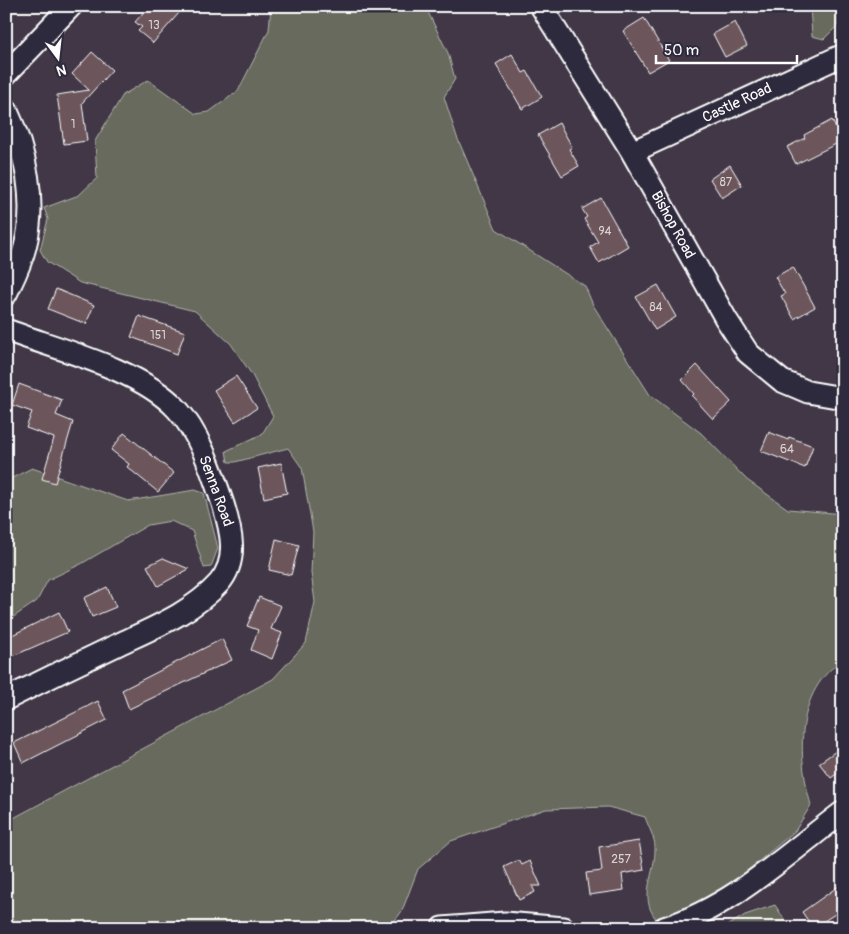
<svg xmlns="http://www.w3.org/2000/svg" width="849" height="934" font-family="Pangolin,sans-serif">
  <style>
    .green { fill: #676b5d; stroke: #b3b5ae }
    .building { fill: #6c565c; stroke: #fff }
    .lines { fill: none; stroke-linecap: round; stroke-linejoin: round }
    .street-casing { stroke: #fff; stroke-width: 25 }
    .street { stroke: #2f2a3d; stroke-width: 21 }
    .labels { text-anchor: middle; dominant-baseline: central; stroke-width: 4; stroke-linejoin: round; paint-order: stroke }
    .number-label { font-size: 12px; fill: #dad5d6 }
    .street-label { font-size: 15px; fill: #fff; stroke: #2f2a3d }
  </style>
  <rect width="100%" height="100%" fill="#413746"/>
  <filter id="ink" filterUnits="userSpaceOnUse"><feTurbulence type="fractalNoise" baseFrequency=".02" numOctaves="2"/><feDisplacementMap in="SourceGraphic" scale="10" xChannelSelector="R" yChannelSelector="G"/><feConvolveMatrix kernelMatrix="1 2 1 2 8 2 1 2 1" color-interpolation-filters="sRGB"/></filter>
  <g filter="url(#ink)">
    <path class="green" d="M271 6H425L448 53 455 79 444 97 457 137 496 229 585 286 593 305 650 395 701 433 747 480 788 509 843 514V660C795 690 797 756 811 805L795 831 724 890 687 911 656 919C638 896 656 874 655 847 655 838 648 826 645 817L608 807 546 809 451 841 418 869 402 911 391 926 6 928V822L273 679 306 643 315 602 311 573 313 532 302 468 288 448 235 462H228L226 451 262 434 273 416 252 375 231 344 195 311 80 283 47 262 40 250 48 219 44 208 79 195 97 178 95 141 123 95 148 80 196 114 209 112 238 91 269 30Z
      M810 6H840L838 25 824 39 812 36Z
      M32 468 128 501 195 490 204 493 218 548 211 567 204 568 192 531 171 521 148 525 81 564 48 580 37 601 6 622V481Z
      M775 905 790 928H724L745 915Z"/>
    <path class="building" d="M149 6H185L153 43 138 31 142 27 135 22Z
      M644 18 669 60 648 72 623 31Z
      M735 22 747 46 725 57 713 34Z
      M92 52 112 70 82 103 87 141 64 144 57 95 89 90 72 74Z
      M512 54 523 73 527 71 542 97 522 109 496 64Z
      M832 120 842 141 796 164 787 147 805 138 804 135Z
      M559 123 572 147 569 149 579 166 562 176 538 135Z
      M730 165 742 185 722 198 710 179Z
      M601 198 628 246 599 263 590 247 598 242 584 219 587 217 582 209Z
      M793 267 815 307 794 319 781 296 785 294 775 277Z
      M658 285 676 317 655 330 636 297Z
      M56 289 94 305 86 324 48 309Z
      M139 316 185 332 177 354 131 337Z
      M697 365 731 402 713 419 692 396 694 394 682 380Z
      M236 376 257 408 235 422 214 390Z
      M19 384 62 400 56 415 73 422 55 483 42 479 54 438 26 428 32 412 12 405Z
      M769 432 788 440 789 437 813 446 805 468 761 451Z
      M124 433 174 473 158 492 127 467 129 464 111 450Z
      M281 463 287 493 264 498 258 468Z
      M276 539 299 545 291 575 269 570Z
      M163 558 189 569 158 586 147 566Z
      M107 587 116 607 92 617 84 598Z
      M259 597 281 606 271 629 282 633 272 659 251 650 258 630 247 626Z
      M59 612 68 632 6 659V638Z
      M222 639 232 660 129 709 122 690Z
      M98 701 107 720 23 763 14 743Z
      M843 746V769L831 778 819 763Z
      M639 841 644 870 622 874 624 890 589 895 586 873 602 871 599 847Z
      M519 860 522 865 530 861 541 886H532L535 892 519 900 504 867Z
      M843 883V909L813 928 802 912Z"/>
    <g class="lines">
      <defs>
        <path id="street" d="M541 6 632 152 726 319 748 353 782 381 808 392 843 398
          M6 74 71 6
          M6 109C26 151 37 202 25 247 21 264 13 279 6 294
          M632 152 843 55
          M6 330C57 349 140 369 177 409 200 434 212 472 223 504 231 530 239 560 219 583 193 612 153 628 119 644 81 662 44 680 6 699
          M442 928 505 923 564 928
          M664 928C732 907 787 854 843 812"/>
      </defs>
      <use href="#street" class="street-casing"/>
      <use href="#street" class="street"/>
    </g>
  </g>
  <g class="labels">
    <g class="number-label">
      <text x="154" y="25">13</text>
      <text x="73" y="124">1</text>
      <text x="726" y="182">87</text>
      <text x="605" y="231">94</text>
      <text x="656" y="307">84</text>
      <text x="158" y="335">151</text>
      <text x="787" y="449">64</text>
      <text x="621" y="859">257</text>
    </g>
    <g class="street-label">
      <text transform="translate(737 103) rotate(-25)">Castle Road</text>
      <text transform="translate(673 225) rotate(61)">Bishop Road</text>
      <text transform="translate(216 491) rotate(70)">Senna Road</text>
    </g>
  </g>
  <rect width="849" height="934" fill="none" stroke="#2f2a3d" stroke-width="25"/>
  <rect x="12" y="12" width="824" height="909" fill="none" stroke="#fff" stroke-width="2" filter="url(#ink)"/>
  <g transform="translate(58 58) rotate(165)" stroke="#2f2a3d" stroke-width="4" paint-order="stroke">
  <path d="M0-4L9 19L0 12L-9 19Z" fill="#ffffff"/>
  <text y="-8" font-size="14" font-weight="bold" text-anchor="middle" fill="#ffffff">N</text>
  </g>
  <path d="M656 55v8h141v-8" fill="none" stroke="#ffffff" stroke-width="2.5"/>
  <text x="664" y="55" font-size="15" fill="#ffffff" stroke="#2f2a3d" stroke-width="4" paint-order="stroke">50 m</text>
</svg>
